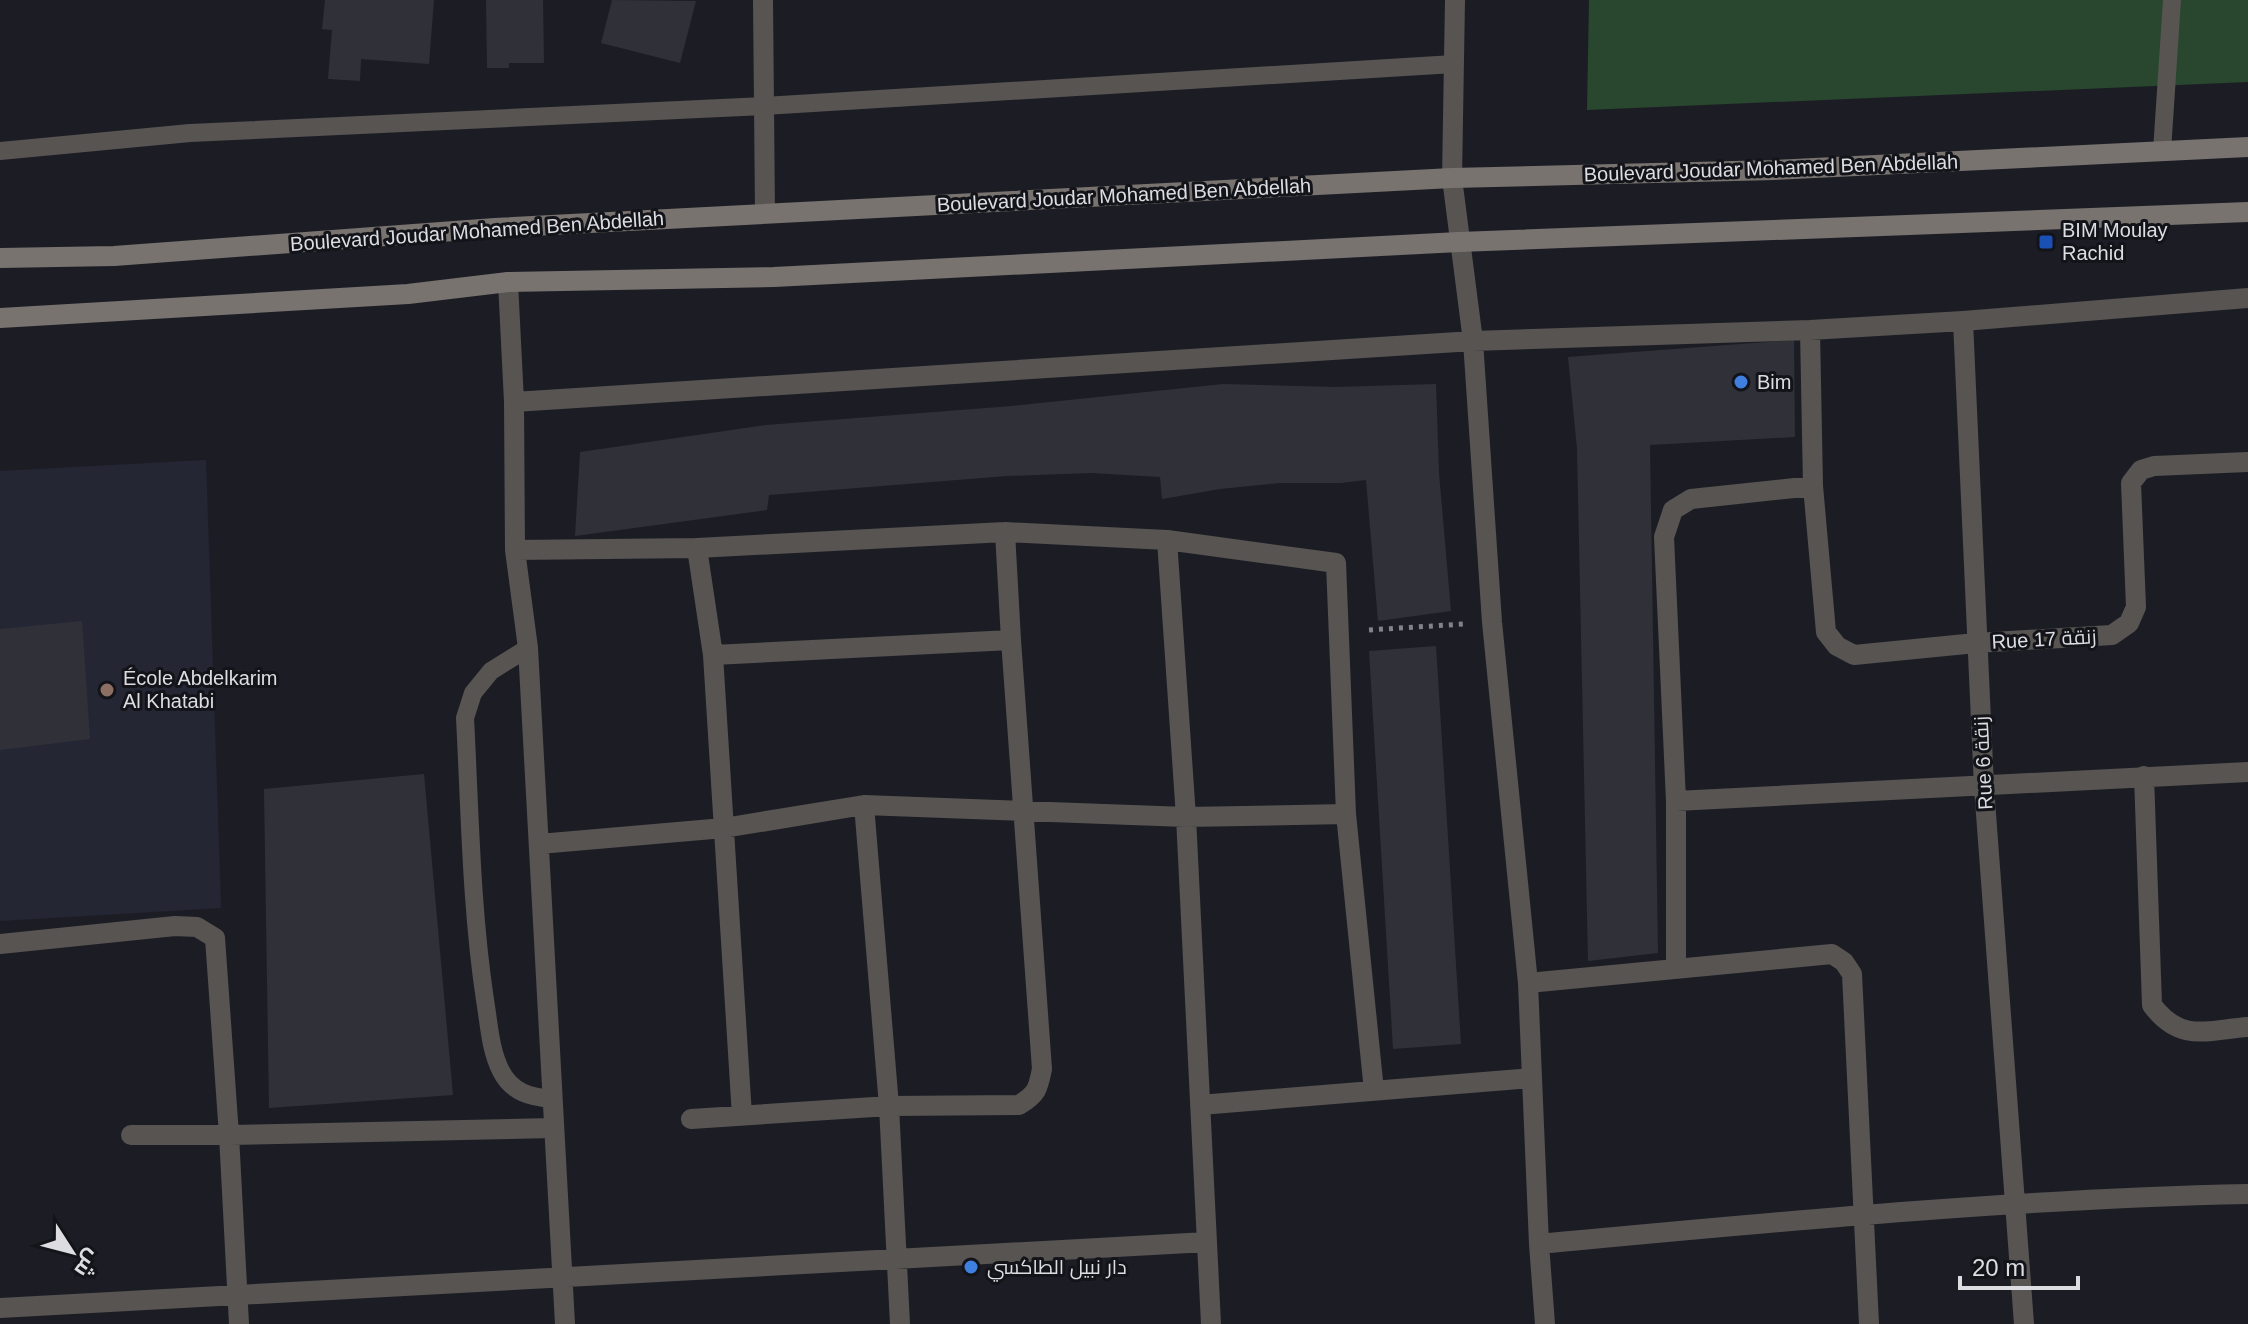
<svg xmlns="http://www.w3.org/2000/svg" width="2248" height="1324" font-family="Arial,Cairo,sans-serif">
  <style>
    .built { fill: #252633 }
    .green { fill: #29462e }
    .building { fill: #303138 }
    .lines { fill: none; stroke-linecap: round; stroke-linejoin: round }
    .path { stroke: #828389; stroke-width: 5; stroke-dasharray: 4 6; stroke-linecap: butt }
    .service { stroke: #585452; stroke-width: 18 }
    .minor { stroke: #585452; stroke-width: 20 }
    .secondary { stroke: #797370; stroke-width: 20 }
    .transit-dot { fill: #1a4fb4; stroke: #13141a; stroke-width: 3 }
    .shop-dot { fill: #3f7fe0; stroke: #13141a; stroke-width: 3 }
    .education-dot { fill: #8d6e63; stroke: #13141a; stroke-width: 3 }
    .labels { text-anchor: middle; dominant-baseline: central; stroke-width: 6; stroke-linejoin: round; paint-order: stroke }
    .street-label { font-size: 20px; fill: #dcdce1; stroke: #13141a }
    .poi-label { font-size: 20px; fill: #dcdce1; stroke: #13141a; text-anchor: start }
  </style>
  <rect width="100%" height="100%" fill="#1c1d24"/>
  <path class="built" d="M206 460 221 908 0 921V471Z"/>
  <path class="green" d="M1589 0H2248V82L1587 110Z"/>
  <path class="building" d="M325 0H434L429 64 361 59 360 81 328 79 332 30 322 29Z
    M486 0H543L544 63H509V68H487Z
    M612 0 696 1 680 63 601 43Z
    M1794 340 1795 437 1650 445 1658 953 1588 961 1577 449 1568 357Z
    M1223 384 1336 387 1436 384 1439 473 1451 611 1378 621 1366 480 1341 483H1280L1220 489 1162 499 1160 477 1091 473 1007 476 769 495 767 510 575 536 580 452 766 425 1012 406Z
    M82 621 90 739 0 750V629Z
    M1436 646 1461 1044 1393 1049 1369 651Z
    M424 774 453 1095 269 1108 264 789Z"/>
  <g class="lines">
    <path class="path" d="M1369 630 1463 624"/>
    <path class="service" d="M0 151 190 133 764 106 1454 64
      M2162 151 2172 0
      M528 648 491 671 473 693 465 718C470 812 471 907 485 1000 489 1023 490 1050 501 1071 512 1093 531 1097 552 1099"/>
    <path class="minor" d="M763 0 765 213
      M1455 0 1452 178 1473 341 1492 622 1528 983 1539 1244 1545 1324
      M508 282 514 402 515 550 528 648 565 1324
      M1963 321 1984 787 2024 1324
      M1810 330 1813 486 1826 632 1837 646 1854 655 1976 643 2112 635 2129 623 2136 607 2131 483 2141 470 2154 466 2248 462
      M514 402 1473 341 1810 330 1963 321 2248 298
      M1167 540 1186 817 1211 1324
      M697 548 713 655 742 1116
      M515 550 697 548 1005 532 1167 540 1336 563 1346 814 1374 1091
      M713 655 1011 640
      M2144 776 2152 1005C2180 1043 2207 1030 2248 1027
      M1676 801 2248 772
      M864 805 889 1106 900 1324
      M539 844 724 828 864 805 1186 817 1346 814
      M0 944 175 926 197 927 215 938 229 1135 239 1324
      M1676 969V801L1664 537 1673 510 1691 499 1813 486
      M1528 983 1832 954 1844 962 1852 974 1869 1324
      M1200 1105 1532 1078
      M691 1119 889 1106 1019 1105C1037 1094 1038 1089 1042 1069L1011 640 1005 532
      M131 1135H229L554 1128
      M1539 1244C1775 1222 2011 1199 2248 1194
      M0 1308 1207 1242"/>
    <path class="secondary" d="M0 258 114 256 495 228 1452 178 1774 170 2248 147
      M0 318 408 294 508 282 774 277 1459 242 2248 212"/>
  </g>
  <rect class="transit-dot" x="2038" y="234" width="16" height="16" rx="4"/>
  <g class="shop-dot">
    <circle cx="1741" cy="382" r="8"/>
    <circle cx="971" cy="1267" r="8"/>
  </g>
  <circle class="education-dot" cx="107" cy="690" r="8"/>
  <g class="labels">
    <g class="street-label">
      <text transform="translate(1771 168) rotate(-2)">Boulevard Joudar Mohamed Ben Abdellah</text>
      <text transform="translate(1124 195) rotate(-3)">Boulevard Joudar Mohamed Ben Abdellah</text>
      <text transform="translate(477 231) rotate(-4)">Boulevard Joudar Mohamed Ben Abdellah</text>
      <text transform="translate(2044 639) rotate(-3)">Rue 17 زنقة</text>
      <text transform="translate(1983 763) rotate(-93)">Rue 6 زنقة</text>
    </g>
    <g class="poi-label">
      <text x="2062" y="230">BIM Moulay<tspan x="2062" dy="23">Rachid</tspan></text>
      <text x="1757" y="382">Bim</text>
      <text x="123" y="678">École Abdelkarim<tspan x="123" dy="23">Al Khatabi</tspan></text>
      <text x="987" y="1267">دار نبيل الطاكسي</text>
    </g>
  </g>
  <g transform="translate(72 1252) rotate(126)" stroke="#13141a" stroke-width="6" paint-order="stroke">
  <path d="M0-6L14 30L0 20L-14 30Z" fill="#dcdce1"/>
  <text y="-12" font-size="22" font-weight="bold" text-anchor="middle" fill="#dcdce1">ش</text>
  </g>
  <path d="M1960 1276v12h118v-12" fill="none" stroke="#dcdce1" stroke-width="4"/>
  <text x="1972" y="1276" font-size="24" fill="#dcdce1" stroke="#13141a" stroke-width="6" paint-order="stroke">20 m</text>
</svg>
